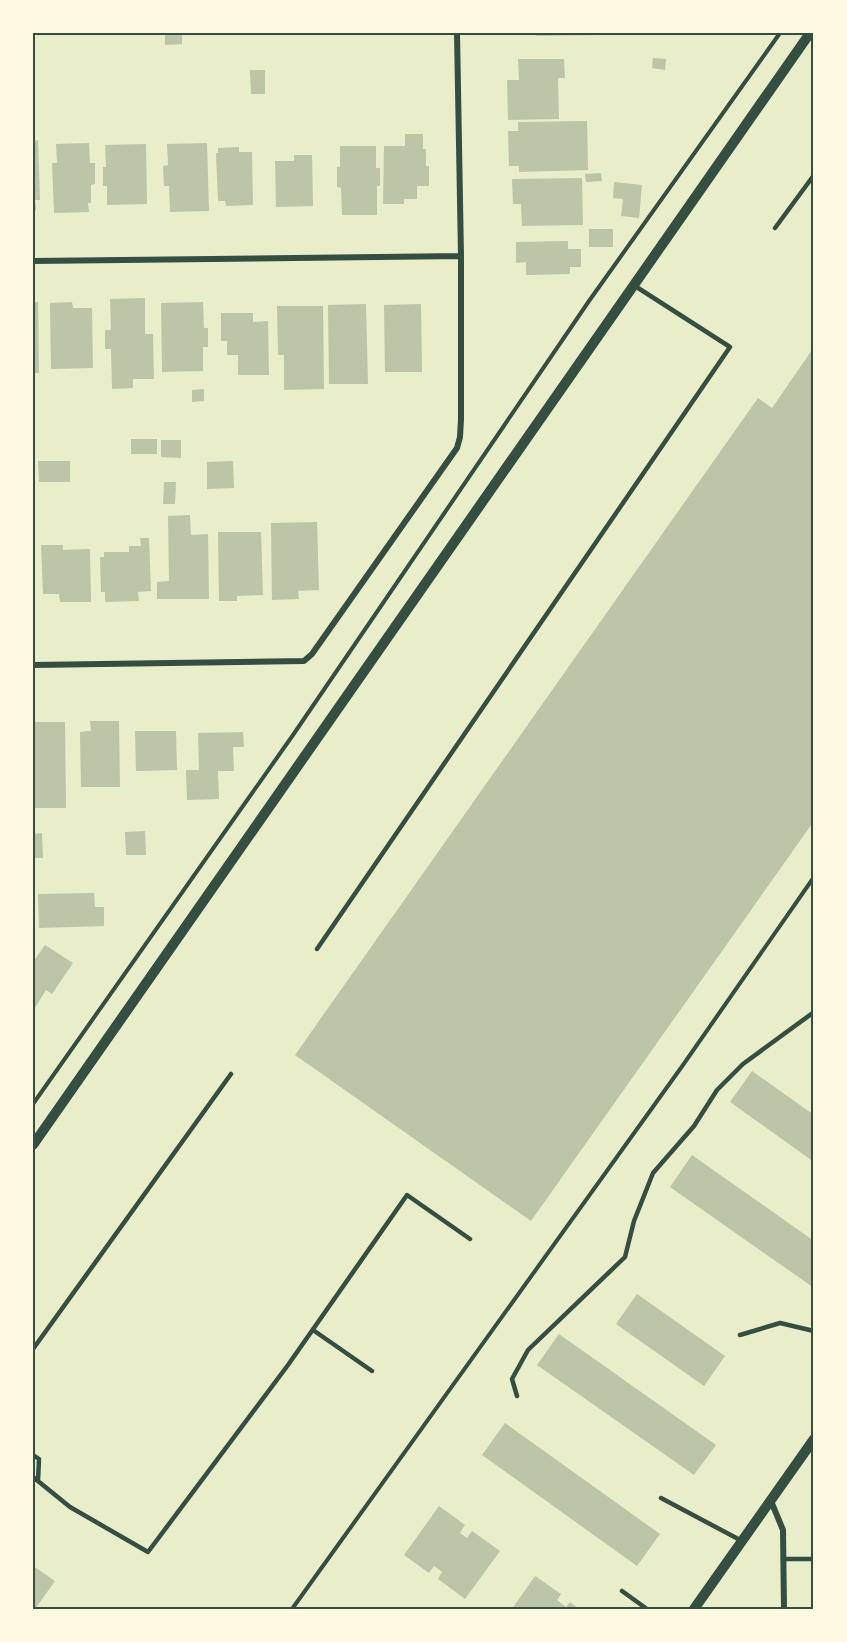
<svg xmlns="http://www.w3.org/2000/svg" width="847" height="1642" font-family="Bitter,serif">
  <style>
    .building { fill: #bcc5a7 }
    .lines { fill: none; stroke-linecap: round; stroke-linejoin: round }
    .path { stroke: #344e41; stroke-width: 4 }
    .service { stroke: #344e41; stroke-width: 4.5 }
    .minor { stroke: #344e41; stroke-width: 6 }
    .tertiary { stroke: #344e41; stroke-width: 10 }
    .neatline { fill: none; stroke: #344e41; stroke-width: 2 }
  </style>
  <rect width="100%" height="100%" fill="#e9edc9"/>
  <path class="building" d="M165 33H182V44L165 45Z
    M536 33H599V35L536 36Z
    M653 58 666 59 665 70 652 68Z
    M518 59H564L565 78H558L559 119 508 120 507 80H519Z
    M250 70H265V94H251Z
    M587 121 588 170 519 172V166H509L508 131H518V122Z
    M405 134H423V149H426V166H429V186H417V199H404V204H383L384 146H405Z
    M38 140 40 200H35L36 210H33V141Z
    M89 143 90 163H95V184L91 185V203H88L89 212 54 213 52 163H57L56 144Z
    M207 143 209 211 170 212 169 186H164L163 166 168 165 167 144Z
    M146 144 147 204 107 205V186H103V167H106L105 145Z
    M340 146H376V168H380V186H377V215H342L341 188 337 187V167H340Z
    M239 147V152H252L253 205 226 206 225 201H218L216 153H218V148Z
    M294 155H312L313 206 276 207 275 161H294Z
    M601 173 602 181 586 182 585 174Z
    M582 178 583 225 522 226 521 204H513L512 179Z
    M614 182 642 185 639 218 621 216 623 199 613 198Z
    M589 229H613V247H589Z
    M568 241V249H581V267H570V274L526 275V262L516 263V242Z
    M145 298V334H153L154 379H133V388L112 389 111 349H105V330H111L110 299Z
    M33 302H38L39 373H33Z
    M72 302 73 308H92L93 368 51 369 50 303Z
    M203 302 204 328H208V347H203V371L162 372 161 303Z
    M366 304 368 384H329L328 305Z
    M421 304 422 372H385L384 305Z
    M277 306H323L324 389 284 390V355H278Z
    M221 313H253V322L268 321 269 375H238V355H227V341H221Z
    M814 347V821L531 1221 295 1055 758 398 772 408Z
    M204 389V401L192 402V390Z
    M131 439H157V454H131Z
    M161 440H181V458L161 457Z
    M38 461H70V482H39Z
    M233 461 234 488 207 489V462Z
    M164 482H176L175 504H163Z
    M190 515 191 535 208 534 209 599H157V582L169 581 168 516Z
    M317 522 319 590 298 591 299 599 272 600 271 523Z
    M218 532H261L263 595 237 596V601H219Z
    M140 538H149L151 591 138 592 139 601 105 602V592H101L100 557H104V552H129V546H141Z
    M41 545H63V550L90 549 91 602H60L59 594H43Z
    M90 721H119L120 787H81L80 732 91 731Z
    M33 722H65L66 808H33Z
    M135 731H176L177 770 136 771Z
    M243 732 244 747H233L234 771H218L219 799 187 800 186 770H199L198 733Z
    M145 831 146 855H126L125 832Z
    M42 833 43 858H33V834Z
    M94 893 95 907H104V926L39 928 38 894Z
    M45 945 73 963 52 994 46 990 33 1011V962Z
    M752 1071 814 1115V1162L730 1102Z
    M692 1155 814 1241V1288L670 1187Z
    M637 1294 725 1356 704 1386 616 1324Z
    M559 1334 716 1445 694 1475 537 1365Z
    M505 1423 660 1534 637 1566 482 1455Z
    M439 1506 465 1525 460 1533 467 1538 472 1531 500 1551 465 1599 438 1579 442 1572 434 1566 429 1573 404 1555Z
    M33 1566 55 1581 35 1609H33Z
    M535 1576 561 1594 557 1600 566 1607 570 1602 579 1609H512Z"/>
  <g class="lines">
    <path class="path" d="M33 1104 293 735 589 301 780 33
      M292 1609 683 1065 814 877"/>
    <path class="service" d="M775 228 814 175
      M317 949 730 347 635 286
      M313 1330 372 1371
      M740 1335 780 1323 814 1331
      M33 1349 231 1074
      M517 1396 512 1379 528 1350 625 1257 634 1221 653 1173 694 1126 717 1090 743 1064 814 1012
      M33 1455 39 1459 38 1481
      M33 1477 70 1507 148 1552 288 1365 407 1195 470 1239
      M661 1498 742 1541
      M783 1559H814
      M622 1591 647 1609"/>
    <path class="minor" d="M33 261 461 256
      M33 665 304 661 312 654 457 448 460 437 461 419V256L457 33
      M771 1501 783 1530 784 1609"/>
    <path class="tertiary" d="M33 1145 810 33
      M694 1609 814 1439"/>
  </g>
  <rect width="847" height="1642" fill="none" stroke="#fefae0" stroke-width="69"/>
  <rect x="34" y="34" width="778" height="1574" class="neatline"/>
</svg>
